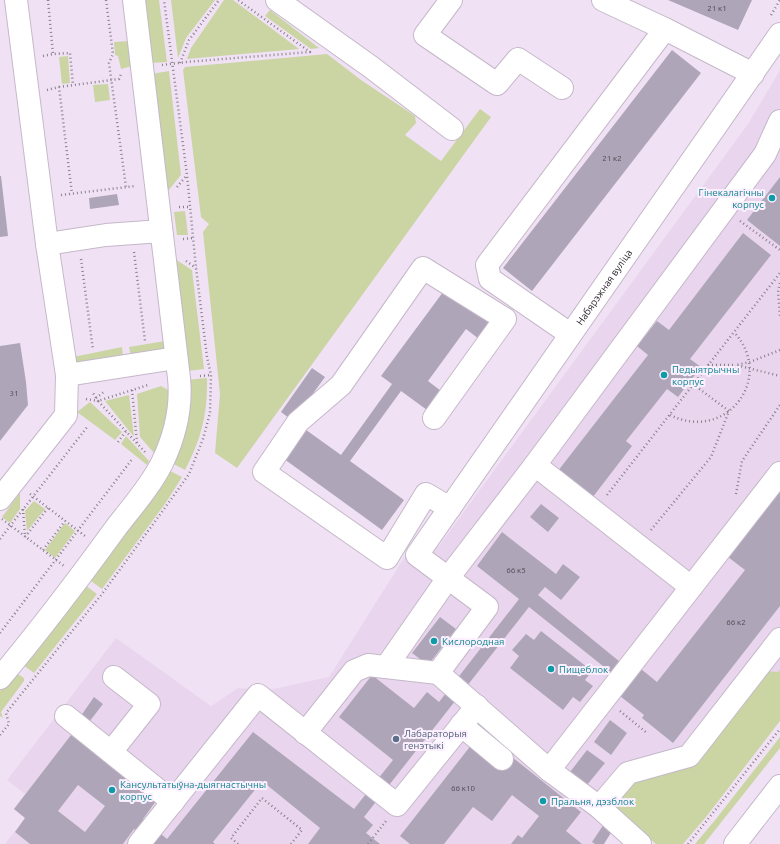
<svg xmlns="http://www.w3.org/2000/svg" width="780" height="844" font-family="Ubuntu,sans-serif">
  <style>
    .built { fill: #e9d6ee }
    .green { fill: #cad5a3 }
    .building { fill: #aea6b8; fill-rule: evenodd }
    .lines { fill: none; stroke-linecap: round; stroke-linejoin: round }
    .minor-casing { stroke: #c5b8c9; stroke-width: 24 }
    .major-casing { stroke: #c5b8c9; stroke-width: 24 }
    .path { stroke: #89808c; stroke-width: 2.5; stroke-dasharray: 1 3; stroke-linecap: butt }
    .minor { stroke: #fff; stroke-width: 22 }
    .major { stroke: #fff; stroke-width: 22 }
    .culture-dot { fill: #0f9aa8; stroke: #fcf0ff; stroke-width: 1.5 }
    .service-dot { fill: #5c6f8a; stroke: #fcf0ff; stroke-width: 1.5 }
    .labels { text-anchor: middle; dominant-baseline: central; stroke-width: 4; stroke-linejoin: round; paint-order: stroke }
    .number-label { font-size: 8px; fill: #4d4851 }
    .culture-label { font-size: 10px; fill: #0d838f; stroke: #fcf0ff; text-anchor: start }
    .street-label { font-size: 10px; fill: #2d282f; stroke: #fcf0ff }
    .service-label { font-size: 10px; fill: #4e5e75; stroke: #fcf0ff; text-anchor: start }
  </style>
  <rect width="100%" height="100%" fill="#f0e2f4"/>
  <path class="built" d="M780 70V721L612 831 604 844H5L25 818 14 809 25 794 7 780 116 638 211 706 238 688 268 690 329 677 419 534 438 547 748 124Z"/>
  <path class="green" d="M140 0H159L167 62 149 63Z
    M171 0H215L186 38 178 58Z
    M224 0H233L299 49 187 59 191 48Z
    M270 10 319 48 311 49 265 16Z
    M129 41 132 66 121 69 118 56 115 55 114 42Z
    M327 54 361 80 415 116 416 123 405 135 441 161 480 109 491 117 237 468 215 453 220 394 203 232 209 224 201 217 183 70 185 67Z
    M68 56 70 83 62 84 59 57Z
    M169 71 181 175 163 197 151 74Z
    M108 84 110 100 95 102 93 85Z
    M185 211 188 235H177L174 212Z
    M172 257 192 270 204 369 187 371Z
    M165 341V348L159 351 131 356 129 347Z
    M122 347 123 357 75 364 73 357Z
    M207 378C208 413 201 440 185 470L170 462 186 380Z
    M161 386 168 390 172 395 163 434 154 453 140 437 137 394Z
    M129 395 134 437 105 401Z
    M90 402 122 432 115 440 77 412Z
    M126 436 149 461 147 465 121 444Z
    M166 469 182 477 167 501 102 589 88 579Z
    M20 493V509L10 523 2 517Z
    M34 501 45 509 27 531 25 511Z
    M65 523 75 531 55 558 45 550Z
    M85 585 97 594 34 673 23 665Z
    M780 670V721L706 817 683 844H656L620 814 615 808V800L627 782 686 762 765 671 778 672Z
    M15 672 24 678V681L1 712 3 718 0 716V691Z
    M780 737V748L704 844H695L716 819Z"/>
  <path class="building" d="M668 0H752L738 30Z
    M672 50 701 73 532 291 503 268Z
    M0 176H1L8 236 0 237Z
    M780 177V246L747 220Z
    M117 194 119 205 90 209 89 198Z
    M743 233 771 255 690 359 701 367 678 397 667 389 626 441 632 446 589 502 554 476 648 355 637 346 657 321 669 330Z
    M446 288 492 321 479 339 466 329 428 381 441 391 427 410 401 391 350 461 404 500 382 530 280 456 302 427 341 455 392 384 381 376Z
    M20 343 26 382 28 405 0 441V346Z
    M312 368 325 377 293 421 281 412Z
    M780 490V606L673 743 642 718 644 715 620 696 628 686 529 607 364 817 373 825 366 833 380 844H308L320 828 262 781 213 842 215 844H154L134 829 123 844H30L15 832 25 818 14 809 71 735 156 801 143 819 167 839 253 732 354 809 393 760 339 717 372 675 414 708 427 692 439 702 519 599 477 566 502 532 556 574 563 564 580 577 561 600 545 587 538 595 636 675 641 669 657 682 745 570 728 557ZM78 785 105 806 85 832 58 811Z
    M541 504 559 518 548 532 530 517Z
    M440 617 456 629 428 665 412 653Z
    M541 631 592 671 585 680 593 686 580 702 573 697 563 710 510 668 519 656 512 650 526 634 534 640Z
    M94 697 103 704 86 726 78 720Z
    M610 720 627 733 611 755 594 742Z
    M472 744 512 757 581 812 566 831 582 844H511L518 835 522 838 539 816 512 795 492 821 473 807 444 844H410L400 836Z
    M587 750 605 763 587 785 570 772Z
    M604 824 612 831 604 844H595L592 842Z"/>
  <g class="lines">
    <defs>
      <g id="minor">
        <path d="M277 0 371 67 452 129"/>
        <path d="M451 0 425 35 497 84 518 59 562 88"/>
        <path d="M603 0 665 29"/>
        <path d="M47 244 106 235 161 231"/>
        <path d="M570 334 490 279 487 265 665 29 753 74"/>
        <path d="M67 375 176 358"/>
        <path d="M434 418 505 319 423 268 341 385 298 422 264 472 387 558 426 494 450 508"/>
        <path d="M535 465 691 587"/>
        <path d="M0 499 66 415 67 375 47 244 16 0"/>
        <path d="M386 667 448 578 535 465 765 154 780 121"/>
        <path id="s1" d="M438 673 487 607 417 555 780 34"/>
        <path d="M0 678C40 630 78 580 115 529 131 508 150 487 162 463 175 436 182 408 179 378L134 0"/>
        <path d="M66 716 173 802"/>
        <path d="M461 725 502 759"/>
        <path d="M305 733 354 671 368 665 438 673 549 770 599 807 640 844"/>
        <path d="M111 752 149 704 114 677"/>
        <path d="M549 770 780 473"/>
        <path d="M599 807 628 773 689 756 780 639"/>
        <path d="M139 844 258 695 397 805 477 706"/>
      </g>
      <path id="major" d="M735 844 780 786"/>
    </defs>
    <use href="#minor" class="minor-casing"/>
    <use href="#major" class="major-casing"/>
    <path class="path" d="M48 0 53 54 70 53 73 85
      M106 0 113 54 109 63 126 187
      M771 15 780 0
      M43 56 53 54
      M180 63 189 40 219 0
      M162 65 186 62 310 52 238 0
      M59 87 119 79 121 74
      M47 90 59 87 72 194
      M177 187 187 175
      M61 195 135 186
      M179 207H190
      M740 221 780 250
      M183 239 193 238
      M134 252 145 341
      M81 259 93 350
      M186 261 196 268
      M780 283 778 292 780 316
      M780 350 750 362 736 365 780 376
      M708 365H736
      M200 376 211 375
      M132 390 137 443
      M96 398 105 391
      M86 399 98 401 93 393
      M670 415C726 443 776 378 734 332
      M118 442 126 431
      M145 452 98 401 148 385
      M30 494 85 536
      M736 494 742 461 780 405
      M607 495 780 273
      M23 509 25 537
      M2 519 64 566
      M651 530 711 457 729 411 690 382
      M25 537 48 508
      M0 539 88 426
      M43 550 65 521
      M0 633 133 458
      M620 711 647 733
      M0 735 9 724 6 713 102 594 175 494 189 474 203 439 210 413 211 375 207 357 196 268 187 175 164 0
      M238 844 231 838 262 798 302 830 291 844
      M368 844 386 821
      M688 844 780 729"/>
    <use href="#minor" class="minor"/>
    <use href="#major" class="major"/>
  </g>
  <g class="culture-dot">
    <circle cx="772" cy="198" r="4"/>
    <circle cx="664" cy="375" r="4"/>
    <circle cx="434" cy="641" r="4"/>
    <circle cx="551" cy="669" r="4"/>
    <circle cx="112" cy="790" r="4"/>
    <circle cx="543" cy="801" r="4"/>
  </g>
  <circle class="service-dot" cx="396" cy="739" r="4"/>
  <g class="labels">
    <g class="number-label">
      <text x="717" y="8">21 к1</text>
      <text x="612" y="158">21 к2</text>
      <text x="14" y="393">31</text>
      <text x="516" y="570">66 к5</text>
      <text x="736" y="622">66 к2</text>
      <text x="463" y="788">66 к10</text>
    </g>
    <g class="culture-label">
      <text x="764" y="192" text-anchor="end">Гінекалагічны<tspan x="764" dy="12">корпус</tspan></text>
      <text x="672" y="369">Педыятрычны<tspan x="672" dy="12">корпус</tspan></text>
      <text x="442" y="641">Кислородная</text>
      <text x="559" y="669">Пищеблок</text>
      <text x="120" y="784">Кансультатыўна-дыягнастычны<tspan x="120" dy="12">корпус</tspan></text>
      <text x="551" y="801">Пральня, дэзблок</text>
    </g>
    <g class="street-label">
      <text stroke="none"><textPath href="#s1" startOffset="496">Набярэжная вуліца</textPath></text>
    </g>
    <g class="service-label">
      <text x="404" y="733">Лабараторыя<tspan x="404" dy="12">генэтыкі</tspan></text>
    </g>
  </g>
</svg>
